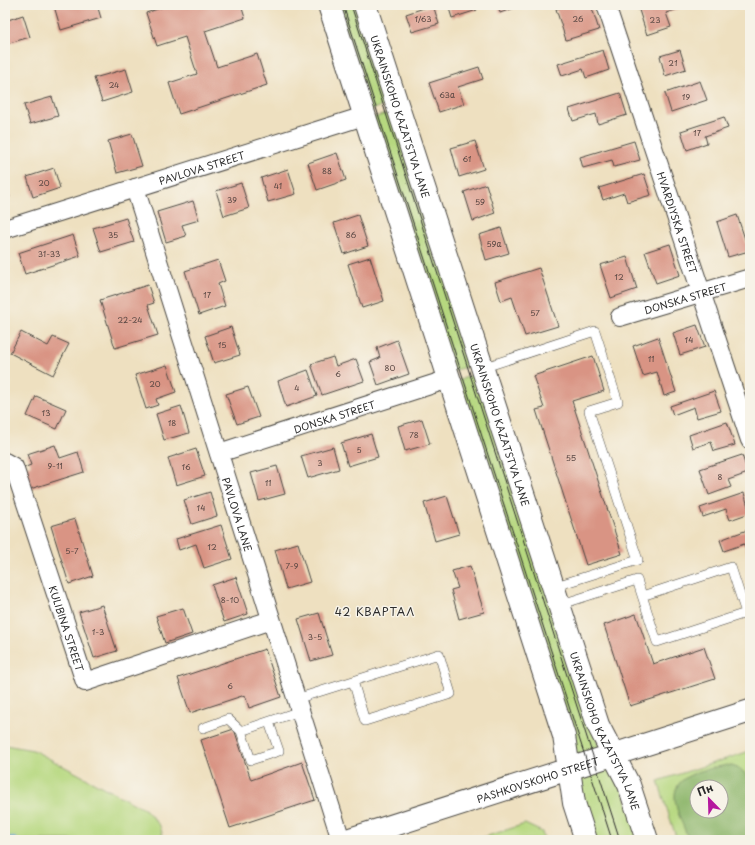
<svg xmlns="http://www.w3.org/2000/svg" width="755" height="845" font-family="'Playpen Sans',sans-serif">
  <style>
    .green { fill: #b6d87f; stroke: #708255; fill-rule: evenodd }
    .forest { fill: #90b86e; stroke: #5e724c; fill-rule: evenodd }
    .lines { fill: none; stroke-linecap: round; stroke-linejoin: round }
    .stream { stroke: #70a1da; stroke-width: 5 }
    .building { fill: #d99484 }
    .service-casing { stroke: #484641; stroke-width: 10 }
    .minor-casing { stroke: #484641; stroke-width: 20 }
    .tertiary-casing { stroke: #484641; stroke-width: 24 }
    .service { stroke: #fff; stroke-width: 9 }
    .minor { stroke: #fff; stroke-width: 18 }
    .tertiary { stroke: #fff; stroke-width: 22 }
    .tram { stroke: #2b2b2b; stroke-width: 1 }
    .labels { text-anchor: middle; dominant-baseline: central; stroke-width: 3; stroke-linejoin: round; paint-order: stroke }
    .number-label { font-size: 8px; fill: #564541 }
    .street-label { font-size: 10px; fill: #2b2b2b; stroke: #f7f3e8 }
    .neighbourhood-label { font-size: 11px; letter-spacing: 1px; fill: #2b2b2b; stroke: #f7f3e8 }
  </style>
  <rect width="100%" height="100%" fill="#f7f3e8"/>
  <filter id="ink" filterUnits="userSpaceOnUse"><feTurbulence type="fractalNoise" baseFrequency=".025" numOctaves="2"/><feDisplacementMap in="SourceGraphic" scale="8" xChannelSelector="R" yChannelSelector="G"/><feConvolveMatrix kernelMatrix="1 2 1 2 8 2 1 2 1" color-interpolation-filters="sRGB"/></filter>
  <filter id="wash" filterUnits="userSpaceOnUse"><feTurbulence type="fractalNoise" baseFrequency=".012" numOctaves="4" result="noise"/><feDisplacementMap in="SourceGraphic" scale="16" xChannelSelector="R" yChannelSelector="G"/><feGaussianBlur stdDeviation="0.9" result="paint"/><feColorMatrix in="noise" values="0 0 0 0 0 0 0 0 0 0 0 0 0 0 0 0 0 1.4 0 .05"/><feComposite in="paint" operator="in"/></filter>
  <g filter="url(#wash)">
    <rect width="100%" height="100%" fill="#eee0c0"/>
    <path class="green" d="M344 5H360L391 103 367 111 334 8Z
      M395 111 476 364 452 371 370 119Z
      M479 373 601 753 577 761 456 381Z
      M5 745 33 750 146 810 160 826 164 840H5Z
      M750 751V840H677L658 781ZM697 787H721V811H697Z
      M611 761 642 840H592L575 772Z
      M525 824 542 832 544 840H475Z"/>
    <path class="forest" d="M727 765C737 767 745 770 749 780 753 789 750 825 750 837L746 840H689C684 827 676 812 675 798 673 773 709 769 727 765ZM697 787H721V811H697Z"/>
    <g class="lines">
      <path class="stream" d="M5 838 15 840"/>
    </g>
    <g id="blocks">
      <path class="building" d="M57 5H97L101 18 61 30 54 6Z
        M169 5H241L245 18 205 31 217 67 257 54 267 85 179 114 169 83 197 74 185 37 157 46 146 13Z
        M433 5 439 24 412 32 406 14Z
        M448 5H476L477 10 452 18Z
        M498 5H523L500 13Z
        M568 5H591L599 30 566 40 556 9Z
        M642 5H690L666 13 671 27 647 35 638 7Z
        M23 15 30 37 6 44 5 21Z
        M603 50 609 70 586 78 583 69 562 76 558 64Z
        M680 50 686 69 665 76 660 56Z
        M479 67 483 79 458 87 464 104 439 112 429 83Z
        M126 69 133 92 102 102 94 78Z
        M700 81 707 100 671 112 665 93Z
        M620 93 627 115 598 124 596 114 573 121 569 109Z
        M52 97 58 116 30 124 24 105Z
        M724 117 728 128 705 136 707 143 687 150 681 131Z
        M132 134 142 166 117 173 108 141Z
        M475 141 484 169 459 177 451 148Z
        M634 141 640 160 614 167 612 160 583 168 580 157Z
        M337 153 346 180 317 190 308 163Z
        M54 168 60 188 33 197 27 177Z
        M288 169 296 194 268 202 261 178Z
        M644 174 651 195 627 202 624 193 603 200 599 188Z
        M5 183 10 197 5 199Z
        M241 183 249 208 224 216 216 191Z
        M486 184 495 213 473 221 464 192Z
        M193 201 199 220 182 225 186 236 166 242 157 212Z
        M358 215 368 246 344 254 334 223Z
        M737 215 749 251 728 257 717 222Z
        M126 218 134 242 101 252 93 228Z
        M501 228 509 253 486 260 479 235Z
        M73 235 80 256 25 274 18 253Z
        M670 244 680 275 656 283 645 252Z
        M370 257 384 301 362 308 348 264Z
        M627 257 637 289 611 298 600 265Z
        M218 260 225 281 218 284 225 306 199 315 185 271Z
        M539 268 558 326 525 336 512 297 501 301 495 282Z
        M148 285 154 303 148 305 158 335 115 348 100 300Z
        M697 325 705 347 680 355 673 333Z
        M231 327 240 355 214 363 205 336Z
        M21 332 48 346 53 337 69 344 53 375 10 353Z
        M658 337 676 392 664 396 657 372 643 376 633 346Z
        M397 340 409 374 378 385 370 362 380 358 377 348Z
        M593 356 604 391 572 401 622 554 586 565 536 410 544 408 533 376Z
        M333 357 336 366 356 359 364 381 322 395 311 364Z
        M167 365 176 392 156 399 158 405 146 409 135 375Z
        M308 370 317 396 286 407 278 381Z
        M248 387 259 417 237 424 226 394Z
        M714 391 721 411 697 418 694 407 673 415 670 406Z
        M36 396 66 409 57 429 27 416Z
        M181 406 189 433 164 440 156 414Z
        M422 419 430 444 405 451 398 426Z
        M727 422 735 445 714 451 711 442 693 448 689 435Z
        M371 434 378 457 348 466 341 443Z
        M55 445 60 458 78 452 84 472 30 489 23 468 31 465 27 454Z
        M333 447 339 469 308 478 301 456Z
        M196 449 205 476 176 485 168 458Z
        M742 455 748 473 728 480 731 487 709 495 700 469Z
        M277 466 285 494 259 501 251 473Z
        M210 492 217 516 192 524 184 500Z
        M744 493 750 513 730 520 726 509 703 517 700 508Z
        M447 496 459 534 435 541 424 503Z
        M75 519 93 576 69 584 51 526Z
        M221 525 232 559 204 568 196 544 179 550 176 539Z
        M750 529V553L748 554 744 544 724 551 720 540Z
        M298 543 310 582 286 589 275 550Z
        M470 566 484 612 459 619 451 590 458 588 452 571Z
        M236 577 248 614 224 622 212 585Z
        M102 605 117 651 94 658 79 612Z
        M183 608 192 634 165 643 156 616Z
        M319 613 332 655 311 661 298 619Z
        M636 614 653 664 704 647 715 679 630 706 604 625Z
        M265 649 281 697 249 708 245 695 190 713 178 678Z
        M234 729 251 780 302 762 315 800 230 828 201 740Z"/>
    </g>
  </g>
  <g filter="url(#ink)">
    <use href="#blocks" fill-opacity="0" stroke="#484641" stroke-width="1"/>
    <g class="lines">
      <defs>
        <path id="service" d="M482 368 595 331 618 402 589 411 638 560 553 587
          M559 605 637 580 657 642 746 613 731 567 642 596
          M296 699 439 654 451 694 365 721 353 681
          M203 728 228 719 241 731 251 760 279 751 269 722
          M241 731 300 711"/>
        <g id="minor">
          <path id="s1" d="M606 5 750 440"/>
          <path id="s2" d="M135 188 341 840"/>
          <path id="s3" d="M5 229 364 116"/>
          <path id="s4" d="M620 317 750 278"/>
          <path id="s5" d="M219 453 449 379"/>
          <path id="s6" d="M5 462 14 467 85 682 271 620"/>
        </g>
        <g id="tertiary">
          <path d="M329 5 564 736 574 803 586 840"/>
          <path id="s7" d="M365 5 598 725 629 785 647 840"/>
          <path id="s8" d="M347 840 750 711"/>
        </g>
      </defs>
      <use href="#service" class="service-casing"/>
      <use href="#minor" class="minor-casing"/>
      <use href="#tertiary" class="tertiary-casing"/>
      <use href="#service" class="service"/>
      <use href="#minor" class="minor"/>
      <use href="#tertiary" class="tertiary"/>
      <path class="tram" d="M343 5 612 840
        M351 5 620 840"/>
    </g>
  </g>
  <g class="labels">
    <g class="number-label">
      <text x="423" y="19">1/63</text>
      <text x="578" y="19">26</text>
      <text x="655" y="20">23</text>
      <text x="673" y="63">21</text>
      <text x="114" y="85">24</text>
      <text x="447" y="95">63а</text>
      <text x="686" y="97">19</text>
      <text x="697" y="133">17</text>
      <text x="467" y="159">61</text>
      <text x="327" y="171">88</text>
      <text x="44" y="183">20</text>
      <text x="278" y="186">41</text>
      <text x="232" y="200">39</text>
      <text x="480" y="202">59</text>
      <text x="113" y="235">35</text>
      <text x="351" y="235">86</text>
      <text x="494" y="244">59а</text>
      <text x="49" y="254">31-33</text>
      <text x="619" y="277">12</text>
      <text x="207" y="295">17</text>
      <text x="535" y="313">57</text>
      <text x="130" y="320">22-24</text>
      <text x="689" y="340">14</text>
      <text x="222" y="345">15</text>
      <text x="651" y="359">11</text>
      <text x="390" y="368">80</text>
      <text x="338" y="374">6</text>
      <text x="155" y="384">20</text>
      <text x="297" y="388">4</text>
      <text x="46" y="413">13</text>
      <text x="172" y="423">18</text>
      <text x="414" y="435">78</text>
      <text x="359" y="450">5</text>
      <text x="571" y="458">55</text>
      <text x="320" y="463">3</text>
      <text x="55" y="466">9-11</text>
      <text x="186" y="467">16</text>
      <text x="720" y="477">8</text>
      <text x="268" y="483">11</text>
      <text x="201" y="508">14</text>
      <text x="212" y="547">12</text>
      <text x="72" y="551">5-7</text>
      <text x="292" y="566">7-9</text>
      <text x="230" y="600">8-10</text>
      <text x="98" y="632">1-3</text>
      <text x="315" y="637">3-5</text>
      <text x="230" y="686">6</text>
    </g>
    <g class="street-label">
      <text stroke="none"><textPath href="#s7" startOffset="117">UKRAINSKOHO KAZATSTVA LANE</textPath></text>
      <text stroke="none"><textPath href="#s3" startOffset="206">PAVLOVA STREET</textPath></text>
      <text stroke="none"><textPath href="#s1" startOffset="229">HVARDIYSKA STREET</textPath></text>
      <text stroke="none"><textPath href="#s4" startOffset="68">DONSKA STREET</textPath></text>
      <text stroke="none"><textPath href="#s5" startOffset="121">DONSKA STREET</textPath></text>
      <text stroke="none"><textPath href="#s7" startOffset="441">UKRAINSKOHO KAZATSTVA LANE</textPath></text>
      <text stroke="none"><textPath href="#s2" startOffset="342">PAVLOVA LANE</textPath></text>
      <text stroke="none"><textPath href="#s6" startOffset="180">KULIBINA STREET</textPath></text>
      <text stroke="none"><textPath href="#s7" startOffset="765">UKRAINSKOHO KAZATSTVA LANE</textPath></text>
      <text stroke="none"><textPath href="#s8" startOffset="200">PASHKOVSKOHO STREET</textPath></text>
    </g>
    <g class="neighbourhood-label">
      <text x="375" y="611">42 КВАРТАЛ</text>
    </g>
  </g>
  <rect width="755" height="845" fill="none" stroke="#f7f3e8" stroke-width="20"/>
  <g transform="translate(709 799) rotate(337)"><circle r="19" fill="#f7f3e8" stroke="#a5a39c"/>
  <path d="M0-3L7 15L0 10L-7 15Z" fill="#b5179e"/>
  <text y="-6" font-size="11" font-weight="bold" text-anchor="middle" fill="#2b2b2b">Пн</text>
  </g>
</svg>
